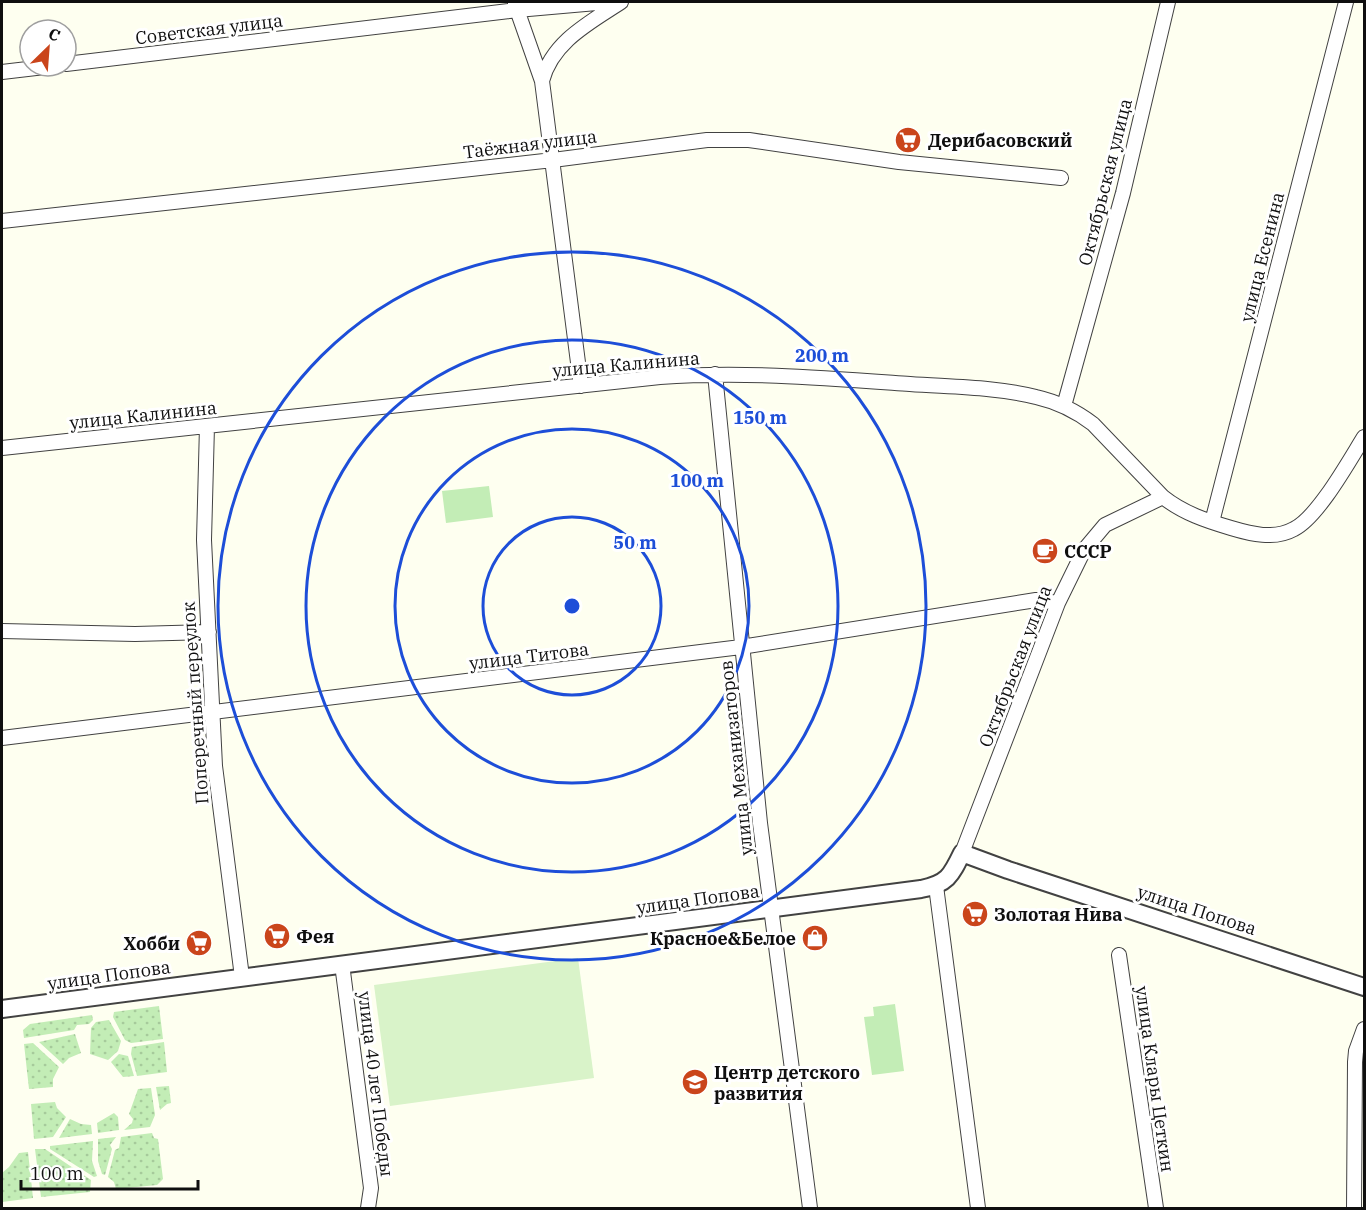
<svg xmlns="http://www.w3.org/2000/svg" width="1366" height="1210" font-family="'IBM Plex Serif',serif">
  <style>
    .grass { fill: url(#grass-dots) }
    .park { fill: #c3edb6 }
    .pitch { fill: #d9f3c9 }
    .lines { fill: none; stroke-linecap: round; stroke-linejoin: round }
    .minor-casing { stroke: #424242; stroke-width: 16 }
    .tertiary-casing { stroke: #424242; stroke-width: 20 }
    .minor { stroke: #fff; stroke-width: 14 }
    .tertiary { stroke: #fff; stroke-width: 16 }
    .ring { fill: none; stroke: #1d4ed8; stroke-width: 3 }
    .labels { text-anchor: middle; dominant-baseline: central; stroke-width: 6; stroke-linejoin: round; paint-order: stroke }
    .street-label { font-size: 18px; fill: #0f0f0f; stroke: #fff }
    .poi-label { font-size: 18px; font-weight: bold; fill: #0f0f0f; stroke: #fff; text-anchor: start }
    .centre { fill: #1d4ed8; stroke: #fff; stroke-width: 3 }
    .ring-label { font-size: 18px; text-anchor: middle; font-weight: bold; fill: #1d4ed8; stroke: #fff; stroke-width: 6; stroke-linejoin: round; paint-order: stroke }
  </style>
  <defs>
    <pattern id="grass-dots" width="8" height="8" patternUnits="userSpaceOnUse" patternTransform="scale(1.5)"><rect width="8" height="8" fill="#c3edb6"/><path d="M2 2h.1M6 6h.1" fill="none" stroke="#a6ca9b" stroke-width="1.8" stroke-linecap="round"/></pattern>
  </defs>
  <rect width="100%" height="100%" fill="#fefff0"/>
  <path class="grass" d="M159 1006 163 1039 131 1043 125 1040 113 1017 114 1012Z
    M92 1015 93 1020 89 1024 77 1025 74 1030 24 1038 23 1030 30 1024Z
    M109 1020 121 1041 118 1051 108 1060 90 1054 91 1028 96 1022Z
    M75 1034 81 1053 69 1058 63 1064 39 1042Z
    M164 1042 167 1072 137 1076 131 1054 132 1047Z
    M33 1043 59 1067 53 1079V1087L29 1089 24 1044Z
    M119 1054 128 1056 134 1076 123 1077 111 1062Z
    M169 1086 171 1103 167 1104 160 1110 156 1087Z
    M151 1088 155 1115 150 1127 124 1130 132 1123 133 1119 129 1114 138 1089Z
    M55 1102 57 1108 66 1117 53 1137 34 1139 31 1104Z
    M114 1113 118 1117 119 1130 98 1133 97 1123Z
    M70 1119 81 1124 91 1125 92 1134 59 1138Z
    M152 1133 154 1138 158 1139 163 1179 157 1185 116 1189 114 1182 108 1177 115 1150 119 1148 121 1137Z
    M116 1137 110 1145 112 1149 105 1175 102 1174 98 1161V1139Z
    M93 1141 92 1161 97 1176 94 1177 50 1149V1146Z
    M35 1149H45L91 1180 90 1192 41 1197Z
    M28 1152 33 1198 2 1202V1173L9 1167 19 1153Z"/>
  <path class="park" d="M489 486 493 517 446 523 442 491Z
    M895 1004 904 1071 872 1075 864 1017 874 1016 873 1007Z"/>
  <path class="pitch" d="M578 958 594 1078 390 1106 374 985Z"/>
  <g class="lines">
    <defs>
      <path id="minor" d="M515 4 542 81 581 386
        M66 64 517 10 608 2
        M2 72 53 66
        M542 81C552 42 589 23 621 2
        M2 221 553 160 707 140H749L899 162 1061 178
        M715 374 760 823 810 1208
        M1064 406 1123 193 1168 2
        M207 426 204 540 215 766 242 977
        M2 448 660 377C744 371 827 378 910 384 950 387 997 387 1036 397 1058 402 1076 411 1093 424L1163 497C1183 513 1207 521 1231 528 1251 534 1274 540 1294 529 1318 517 1349 461 1364 437
        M1212 522 1346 2
        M2 631 135 634 209 632
        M2 738 741 647 1036 600 1058 603
        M962 853 1058 603 1084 550 1105 525 1163 497
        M936 886 978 1208
        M1119 955 1156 1208
        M342 964 371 1188 368 1208
        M1354 1208 1355 1062 1356 1051 1364 1029"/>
      <path id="tertiary" d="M2 1009 921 889C947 884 951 876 962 853L1008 870 1364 987"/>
    </defs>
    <use href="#minor" class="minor-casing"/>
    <use href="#tertiary" class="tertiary-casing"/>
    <use href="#minor" class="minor"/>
    <use href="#tertiary" class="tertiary"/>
  </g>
  <g class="ring">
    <circle cx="572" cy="606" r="89"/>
    <circle cx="572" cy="606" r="177"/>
    <circle cx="572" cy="606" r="266"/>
    <circle cx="572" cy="606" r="354"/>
  </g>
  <defs>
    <symbol id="supermarket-disc" viewBox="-11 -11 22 22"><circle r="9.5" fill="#ca451b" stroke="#fff"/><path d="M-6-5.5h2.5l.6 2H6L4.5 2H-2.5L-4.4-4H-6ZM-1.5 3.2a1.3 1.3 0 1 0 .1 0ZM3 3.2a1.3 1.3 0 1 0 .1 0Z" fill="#fff"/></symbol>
    <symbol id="cafe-disc" viewBox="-11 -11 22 22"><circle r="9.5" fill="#ca451b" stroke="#fff"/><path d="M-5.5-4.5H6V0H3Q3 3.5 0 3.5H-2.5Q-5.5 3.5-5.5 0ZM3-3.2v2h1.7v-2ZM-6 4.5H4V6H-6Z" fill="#fff"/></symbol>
    <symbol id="shop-disc" viewBox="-11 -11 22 22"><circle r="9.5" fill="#ca451b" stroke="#fff"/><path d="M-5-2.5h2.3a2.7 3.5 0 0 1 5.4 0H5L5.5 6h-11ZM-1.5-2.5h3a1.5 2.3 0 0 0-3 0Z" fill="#fff"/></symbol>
    <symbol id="school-disc" viewBox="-11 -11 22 22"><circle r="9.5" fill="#ca451b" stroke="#fff"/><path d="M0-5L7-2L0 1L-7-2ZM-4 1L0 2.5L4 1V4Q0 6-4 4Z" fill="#fff"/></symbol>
  </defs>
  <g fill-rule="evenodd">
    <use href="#supermarket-disc" x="893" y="125" width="30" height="30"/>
    <use href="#cafe-disc" x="1030" y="536" width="30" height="30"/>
    <use href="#supermarket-disc" x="960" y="899" width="30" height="30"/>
    <use href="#supermarket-disc" x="262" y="921" width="30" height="30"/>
    <use href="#shop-disc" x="800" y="923" width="30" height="30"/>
    <use href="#supermarket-disc" x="184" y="928" width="30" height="30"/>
    <use href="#school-disc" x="680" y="1067" width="30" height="30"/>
  </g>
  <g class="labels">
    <g class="street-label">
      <text transform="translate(209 29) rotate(-7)">Советская улица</text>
      <text transform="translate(530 144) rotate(-7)">Таёжная улица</text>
      <text transform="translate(1105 182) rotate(-76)">Октябрьская улица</text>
      <text transform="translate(1262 257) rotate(-76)">улица Есенина</text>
      <text transform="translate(626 364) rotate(-5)">улица Калинина</text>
      <text transform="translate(143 415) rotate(-6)">улица Калинина</text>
      <text transform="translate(529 656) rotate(-7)">улица Титова</text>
      <text transform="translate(1015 666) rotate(-69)">Октябрьская улица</text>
      <text transform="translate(195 703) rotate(-94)">Поперечный переулок</text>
      <text transform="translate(736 758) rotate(-96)">улица Механизаторов</text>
      <text transform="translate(698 899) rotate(-8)">улица Попова</text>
      <text transform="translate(1197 910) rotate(18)">улица Попова</text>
      <text transform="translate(109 975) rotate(-8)">улица Попова</text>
      <text transform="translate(1155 1079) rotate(82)">улица Клары Цеткин</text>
      <text transform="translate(376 1084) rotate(83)">улица 40 лет Победы</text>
    </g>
    <g class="poi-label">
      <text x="928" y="140">Дерибасовский</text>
      <text x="1064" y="551">СССР</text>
      <text x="994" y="914">Золотая Нива</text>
      <text x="296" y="936">Фея</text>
      <text x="796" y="938" text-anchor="end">Красное&amp;Белое</text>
      <text x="180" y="943" text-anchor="end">Хобби</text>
      <text x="714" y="1072">Центр детского<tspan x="714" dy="21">развития</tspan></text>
    </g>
  </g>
  <circle cx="572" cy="606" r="9" class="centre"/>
  <g class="ring-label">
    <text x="822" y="362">200 m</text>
    <text x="760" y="424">150 m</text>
    <text x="697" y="487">100 m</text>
    <text x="635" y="549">50 m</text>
  </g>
  <rect width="1366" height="1210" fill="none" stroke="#0f0f0f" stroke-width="6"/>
  <g transform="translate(48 48) rotate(25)"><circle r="28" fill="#ffffff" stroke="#9f9f9f" stroke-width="1.5"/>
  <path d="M0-4.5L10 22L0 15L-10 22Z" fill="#ca451b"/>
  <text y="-9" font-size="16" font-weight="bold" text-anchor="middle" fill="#0f0f0f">С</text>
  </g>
  <path d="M21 1180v9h177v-9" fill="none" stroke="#0f0f0f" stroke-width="3"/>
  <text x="30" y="1180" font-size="18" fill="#0f0f0f" stroke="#ffffff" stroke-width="4.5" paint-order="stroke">100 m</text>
</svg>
